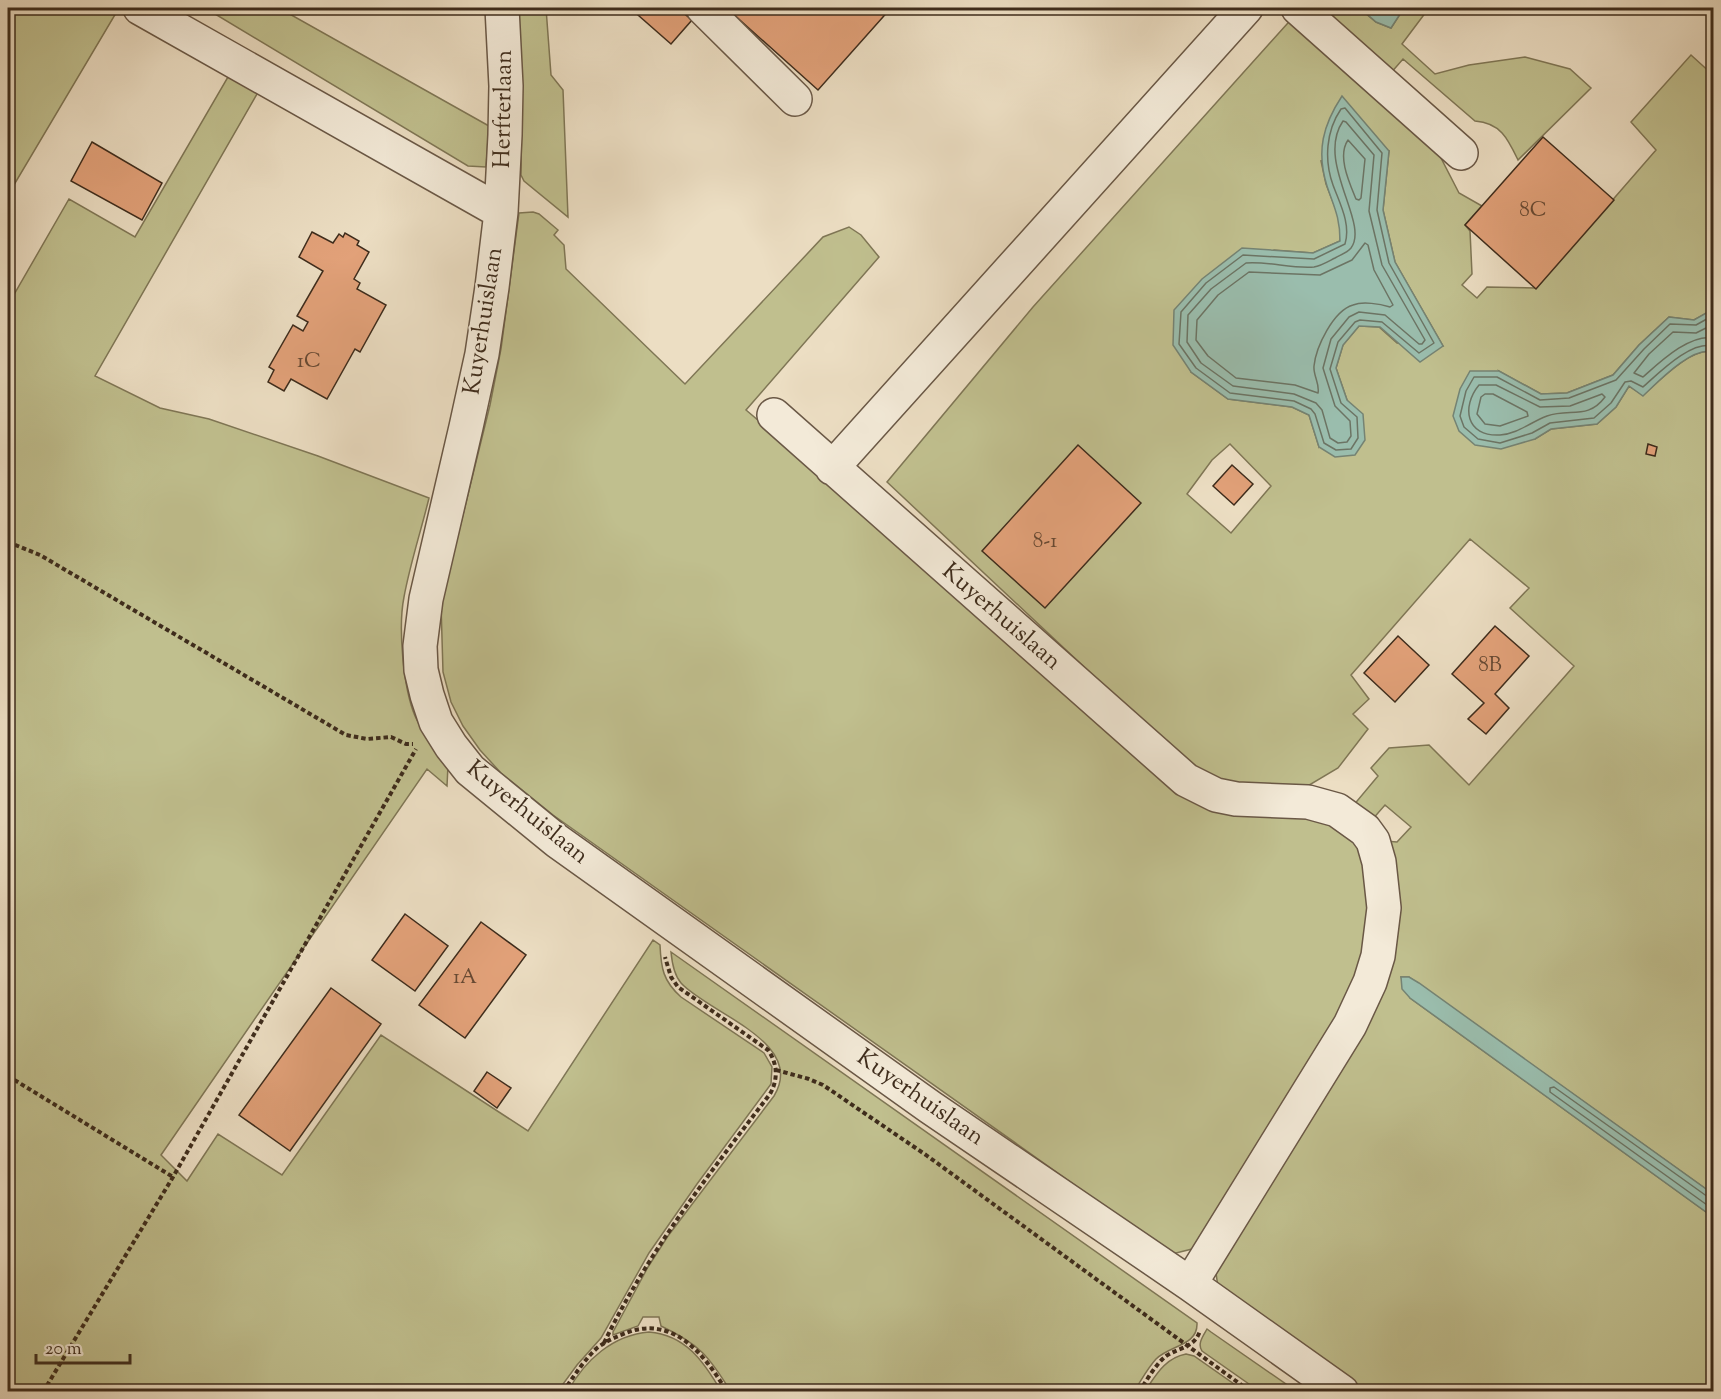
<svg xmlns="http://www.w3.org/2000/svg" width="1721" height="1399" font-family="'Sorts Mill Goudy',serif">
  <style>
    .green { fill: #c0bf8e; stroke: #7f7655; stroke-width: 1.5; fill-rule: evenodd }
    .water { fill: #9abdad; stroke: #758373; stroke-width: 1.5 }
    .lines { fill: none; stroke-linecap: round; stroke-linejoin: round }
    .shore { stroke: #6c7464; stroke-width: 1.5 }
    .building { fill: #e2a179; stroke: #3e2c1c; stroke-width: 1.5 }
    .minor-casing { stroke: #6a5846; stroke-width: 36 }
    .path { stroke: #3e2c1c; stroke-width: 4; stroke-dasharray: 4.5 3; stroke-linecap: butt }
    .minor { stroke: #f3ead8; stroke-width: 33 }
    .labels { text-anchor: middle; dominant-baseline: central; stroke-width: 4.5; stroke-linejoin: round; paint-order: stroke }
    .number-label { font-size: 21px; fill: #674933 }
    .street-label { font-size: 24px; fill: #3e2c1c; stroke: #f3ead8 }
  </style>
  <rect width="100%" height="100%" fill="#ecdec3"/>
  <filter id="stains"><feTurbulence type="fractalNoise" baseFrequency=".00333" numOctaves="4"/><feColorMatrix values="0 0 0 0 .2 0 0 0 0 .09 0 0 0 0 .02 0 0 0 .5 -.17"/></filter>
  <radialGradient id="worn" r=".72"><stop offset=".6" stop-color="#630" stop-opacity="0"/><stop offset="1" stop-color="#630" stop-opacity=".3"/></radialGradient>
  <path class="green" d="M8 8H119L8 195Z
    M205 8H279L489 126 486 167 468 166Z
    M518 8H546L551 75 563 90 568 217 524 181 521 175 522 84Z
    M1315 8H1359L1376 22 1391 28 1404 8H1429L1402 44 1435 74 1469 65 1525 57 1570 69 1591 88 1518 160C1508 139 1501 123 1475 121L1403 59 1390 74Z
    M1296 14 1426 129 1459 193 1482 206 1465 225 1470 231 1472 274 1462 285 1477 298 1487 287 1536 288 1656 150 1631 122 1691 55 1713 75 1714 261 1709 278V312L1694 320 1669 317 1639 345 1613 375 1567 393 1541 394 1499 371 1535 439 1551 429 1597 424 1616 407 1629 386 1643 395C1658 382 1692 346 1713 352V1194L1409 977H1401L1410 998 1713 1217V1391H1365L1218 1287 1216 1273 1219 1261 1365 1024 1385 841 1397 842 1411 827 1385 805 1371 821 1352 807 1378 776 1371 768 1389 748 1429 745 1469 785 1574 666 1510 608 1529 588 1470 539 1351 675 1369 699 1353 714 1368 729 1338 768 1306 787 1226 784 1196 772 887 482 1033 307ZM1389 151 1383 210 1395 262 1443 346 1397 343 1379 327 1359 326 1343 345 1336 368 1347 400 1319 447 1309 415 1292 407 1228 399 1191 372 1274 250 1313 253 1340 241V220L1326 184 1321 161ZM1230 444 1271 486 1231 533 1187 494 1212 460Z
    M232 70 261 87 95 376 160 408 209 419 318 456 429 498C421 531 410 564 404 597 398 627 403 687 415 716 423 734 437 750 448 765L447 786 427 769 161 1155 187 1181 218 1134 282 1175 381 1035 528 1131 653 940 660 945C661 968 663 981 681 997L764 1053 772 1067 771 1084 697 1184 649 1253 601 1338 577 1365 558 1391 8 1392V305L69 199 135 237Z
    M533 212 539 214 558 230 554 235 564 245 566 269 685 384 823 237 849 227 861 235 879 257 746 410 823 475 1172 782 1328 818 1361 845 1369 890 1365 948 1349 997 1196 1248 1172 1254 553 815 501 773 480 750 463 726 451 702 443 672 441 604 490 405 501 349 519 213Z
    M671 952 1197 1323C1198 1346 1170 1345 1156 1359 1147 1369 1141 1381 1134 1391L731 1392C709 1356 699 1344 661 1326L659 1317H643L638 1326 613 1335V1332L648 1267 668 1236 774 1096C807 1042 708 1013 681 983 674 975 672 963 671 952Z
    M1207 1329 1211 1332 1296 1391H1259L1202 1351C1197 1344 1203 1336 1207 1329Z
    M649 1332C686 1335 704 1362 721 1391H568C585 1360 613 1335 649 1332Z
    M1186 1354 1194 1356 1244 1391H1145C1156 1375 1165 1358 1186 1354Z"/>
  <path class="water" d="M1360 8H1359H1404L1391 28 1376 22Z
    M1342 96 1389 151 1383 210 1395 262 1443 346 1420 362 1380 327 1359 326 1343 345 1336 368 1347 400 1363 414 1365 440 1355 455 1335 457 1319 447 1309 415 1292 407 1228 399 1191 372 1173 345 1174 310 1202 279 1242 248 1313 253 1340 241C1340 217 1334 207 1327 186 1316 151 1323 125 1342 96Z
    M1713 261V352C1692 346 1658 382 1643 396L1629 386 1616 407 1597 424 1551 429 1535 439 1501 449 1475 445 1459 431 1453 416 1460 389 1470 371H1499L1541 394 1567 393 1613 375 1639 345 1669 317 1694 320 1708 312 1709 278Z
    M1401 977H1409L1419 983 1713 1194V1217L1410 998 1402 989Z"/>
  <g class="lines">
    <path class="shore" d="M1345 108 1382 153 1377 210 1389 263 1434 343 1419 353 1382 322 1360 320 1355 322 1338 342 1330 369 1341 403 1357 417 1358 438 1351 449 1336 450 1324 443 1315 414 1311 409 1294 401 1230 393 1196 368 1179 344 1181 312 1206 283 1243 255 1314 259 1345 244C1351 224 1340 204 1333 185 1324 160 1326 131 1341 109Z
      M1343 121 1346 122 1374 155 1369 211 1382 265 1425 340 1422 344H1419L1385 315 1359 312 1349 317 1331 339 1323 368 1335 406 1350 421 1351 436 1347 442 1338 443 1330 438 1322 410 1316 403 1294 394 1233 386 1201 363 1187 342 1188 315 1211 289 1246 263C1268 261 1292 269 1314 267 1321 266 1329 261 1335 258 1340 255 1347 253 1351 248 1370 223 1315 162 1343 121Z
      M1348 140 1365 159 1361 198 1359 200 1356 199C1349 182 1337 156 1348 140Z
      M1365 243 1368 245 1374 270 1393 305 1390 307C1380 304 1363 301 1353 305 1333 311 1316 347 1314 366 1313 375 1320 384 1318 393L1295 385 1236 378 1208 356 1196 340 1197 320 1218 295 1249 272 1320 275 1352 260Z
      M1714 315 1696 325 1670 324 1644 349 1616 380 1569 398 1540 400 1497 377H1474L1466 391 1460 416 1464 427 1478 439 1500 443 1532 433 1550 423 1594 418 1611 403 1625 382 1631 381 1643 387C1659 373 1691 340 1714 346
      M1714 324 1696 333 1673 332 1649 354 1634 373 1643 377C1659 363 1690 333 1714 338
      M1479 385H1496L1540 407 1570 406 1602 394 1605 397C1588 420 1570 408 1547 416 1531 422 1517 434 1500 435 1466 437 1461 407 1479 385Z
      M1485 394H1493L1527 412 1528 416 1500 426 1485 424 1477 414 1481 397Z
      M1714 1198 1708 1197 1554 1087 1550 1088V1092L1714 1210"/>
  </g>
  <path class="building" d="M630 8H677L692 20 671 44Z
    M737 8H891L818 90 732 13Z
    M1543 137 1614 200 1536 289 1465 225Z
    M92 142 162 183 142 220 71 181Z
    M312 232 333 243 339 234 343 237 345 233 359 241 357 245 369 252 354 279 360 283 357 289 386 305 360 352 355 349 327 399 291 379 284 391 268 382 274 370 269 367 293 325 303 331 308 322 297 316 323 271 299 257Z
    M1648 444 1657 447 1655 456 1646 454Z
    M1078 445 1141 503 1045 608 982 551Z
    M1232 465 1253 484 1234 505 1213 486Z
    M1495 626 1529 656 1495 694 1509 708 1486 734 1468 719 1484 703 1452 674Z
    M1398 636 1429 665 1395 702 1364 673Z
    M405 914 448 946 415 991 372 960Z
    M481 922 526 955 465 1038 419 1005Z
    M331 988 381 1024 290 1151 239 1115Z
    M487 1072 511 1088 497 1108 474 1091Z"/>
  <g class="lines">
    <defs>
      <path id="minor" d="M140 8 501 212
        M502 8 506 86 505 135 501 212 492 287 482 354 466 427 426 599 420 646 421 670 427 695 436 722 451 746 470 770 557 841 930 1107 1190 1284 1342 1392
        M703 8 795 99
        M1298 8 1461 153
        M774 415 1186 780 1216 795 1236 799 1308 802 1337 810 1365 830 1373 841 1379 862 1384 908 1378 956 1370 982 1350 1025 1190 1284
        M832 468 1246 8"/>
    </defs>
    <use href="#minor" class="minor-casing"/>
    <path class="path" d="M8 542 40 555 346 735 367 739 391 737 406 744H413
      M776 1070 809 1079 823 1085 926 1155 1251 1392
      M8 1076 173 1177
      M604 1343C648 1252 709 1174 770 1094 778 1080 778 1064 768 1050L678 987 671 977 665 957
      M43 1392 173 1177 416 749
      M563 1392C574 1376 584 1360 597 1348 605 1342 613 1338 621 1335 671 1312 704 1353 727 1392
      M1139 1392C1147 1380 1155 1365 1166 1356 1180 1347 1194 1348 1200 1331"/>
    <use href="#minor" class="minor"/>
  </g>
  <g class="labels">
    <g class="number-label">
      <text x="1533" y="211">8C</text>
      <text x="309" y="362">1C</text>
      <text x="1045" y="542">8-1</text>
      <text x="1490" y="666">8B</text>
      <text x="465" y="978">1A</text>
    </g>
    <g class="street-label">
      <text transform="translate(504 109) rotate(-89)">Herfterlaan</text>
      <text transform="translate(484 321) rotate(-81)">Kuyerhuislaan</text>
      <text transform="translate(1001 617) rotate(41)">Kuyerhuislaan</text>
      <text transform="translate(527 813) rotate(39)">Kuyerhuislaan</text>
      <text transform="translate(920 1098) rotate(35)">Kuyerhuislaan</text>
    </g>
  </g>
  <rect width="1721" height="1399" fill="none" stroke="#ecdec3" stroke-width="30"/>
  <rect x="9" y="9" width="1703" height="1381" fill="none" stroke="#3e2c1c" stroke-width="3"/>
  <rect x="15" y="15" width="1691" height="1369" fill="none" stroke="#3e2c1c" stroke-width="1.5"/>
  <path d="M36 1354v9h94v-9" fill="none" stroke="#3e2c1c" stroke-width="3"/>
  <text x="45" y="1354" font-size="18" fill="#3e2c1c" stroke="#f3ead8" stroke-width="4.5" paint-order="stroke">20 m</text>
  <rect width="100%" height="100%" filter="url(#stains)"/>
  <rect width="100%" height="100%" fill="url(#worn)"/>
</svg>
